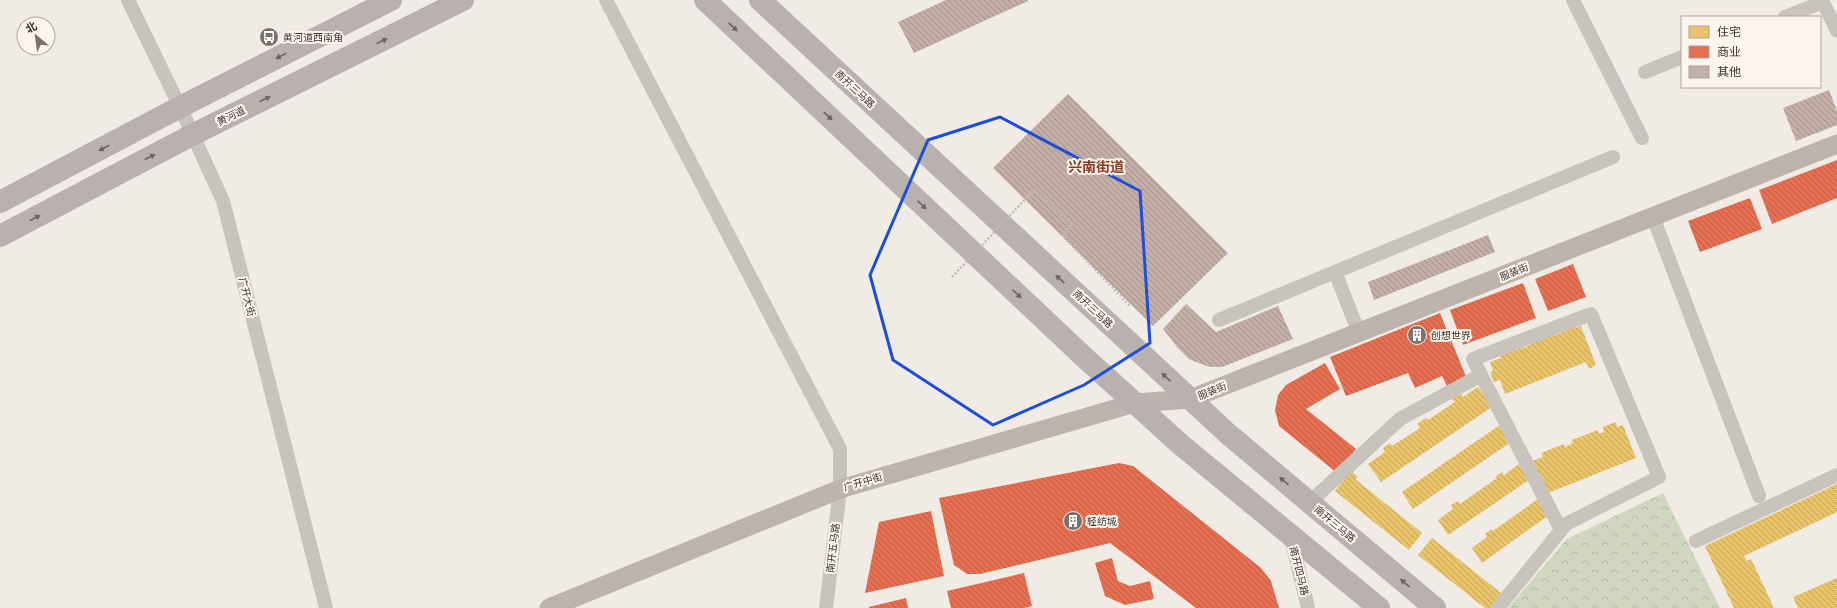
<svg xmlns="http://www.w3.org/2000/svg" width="1837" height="608" font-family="'Titillium Web','Noto Sans SC',sans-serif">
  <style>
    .forest { fill: url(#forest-crowns) }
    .homes { fill: url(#homes-back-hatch) }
    .shops { fill: url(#shops-back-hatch) }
    .building { fill: url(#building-back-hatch) }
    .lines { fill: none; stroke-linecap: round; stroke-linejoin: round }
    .path { stroke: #c2bbb6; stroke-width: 2.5; stroke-dasharray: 2 2; stroke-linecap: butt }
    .street { stroke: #c9c3be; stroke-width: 14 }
    .secondary { stroke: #bab3ae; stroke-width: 19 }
    .primary { stroke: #b8b1ad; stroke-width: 22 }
    .path-bridge { stroke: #c2bbb6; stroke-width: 2.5; stroke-dasharray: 2 2; stroke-linecap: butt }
    .oneway { fill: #6d645f }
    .marked { fill: none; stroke: #1d4ed8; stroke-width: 3; stroke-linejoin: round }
    .labels { text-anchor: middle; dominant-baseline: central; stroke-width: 4; stroke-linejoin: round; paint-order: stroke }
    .poi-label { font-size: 10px; fill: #3b302b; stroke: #fbf5ee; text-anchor: start }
    .street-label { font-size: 10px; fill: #3b302b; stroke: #fbf5ee }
    .district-label { font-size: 14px; font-weight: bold; fill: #8c3b22; stroke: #fbf5ee }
  </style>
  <defs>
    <pattern id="forest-crowns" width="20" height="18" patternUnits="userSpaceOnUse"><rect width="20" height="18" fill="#d1d6bf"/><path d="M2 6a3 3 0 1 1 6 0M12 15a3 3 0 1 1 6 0" fill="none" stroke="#b4b8a4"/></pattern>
    <pattern id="homes-back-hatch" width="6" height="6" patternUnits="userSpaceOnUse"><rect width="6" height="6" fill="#e9c46a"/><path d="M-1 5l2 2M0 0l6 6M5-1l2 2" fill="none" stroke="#bea057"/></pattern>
    <pattern id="shops-back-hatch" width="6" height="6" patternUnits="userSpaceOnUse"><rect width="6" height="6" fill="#e76f51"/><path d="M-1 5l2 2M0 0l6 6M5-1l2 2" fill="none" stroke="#bc5c43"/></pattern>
    <pattern id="building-back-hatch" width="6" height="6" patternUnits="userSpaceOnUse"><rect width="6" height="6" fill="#c3afa7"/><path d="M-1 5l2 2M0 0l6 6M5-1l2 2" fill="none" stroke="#a08f88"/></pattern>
  </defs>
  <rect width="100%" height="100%" fill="#f0ebe5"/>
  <path class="forest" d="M1663 493 1720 608H1508L1567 539Z"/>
  <path class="homes" d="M1573 323 1575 328 1581 326 1596 365 1589 369 1586 362 1505 394 1500 380 1494 382 1490 372 1493 371 1490 362 1501 358 1499 354 1522 345 1523 348 1531 345 1530 341 1556 331V335L1562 333 1561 328Z
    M1478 387 1492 407 1381 482 1368 464 1385 452 1383 448 1390 443 1392 446 1420 428 1417 424 1426 418 1428 420 1455 402 1452 399 1461 393 1463 397Z
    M1616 422 1617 427 1623 425 1636 458 1548 493 1532 461 1543 457 1541 453 1564 444 1565 447 1573 443 1572 440 1598 430 1599 434 1604 432 1603 427Z
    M1500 425 1511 442 1413 509 1402 492Z
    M1519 464 1529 480 1448 535 1438 520 1453 509 1451 505 1458 501 1460 504 1497 478 1496 476 1502 472 1504 475Z
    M1351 471 1358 477 1355 479 1422 533 1409 550 1335 491Z
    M1837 484V512L1744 556 1747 561 1751 559 1774 608H1734L1705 546Z
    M1538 499 1549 515 1482 563 1472 548 1487 537 1485 534 1492 529 1493 531Z
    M1432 538 1506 597 1497 608H1485L1418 555Z
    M1837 578V608H1798L1793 597Z"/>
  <path class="shops" d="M1837 160V198L1772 224 1759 190Z
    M1750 198 1762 229 1700 252 1688 221Z
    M1573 264 1586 297 1548 311 1535 279Z
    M1523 283 1536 318 1463 345 1450 310Z
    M1440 313 1467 379 1449 390 1442 376 1415 388 1408 373 1346 396 1330 357Z
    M1325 363 1340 389 1306 409 1356 449 1337 473 1279 426 1275 410 1278 395 1286 385Z
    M1119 463 1133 466 1261 568 1271 581 1279 608H1196L1110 543 980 574H967L954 565 939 498Z
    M931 511 944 576 865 593 879 522Z
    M1112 558 1118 581 1130 586 1150 581 1154 599 1125 605 1105 596 1095 563Z
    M1024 573 1032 606 1024 608H951L947 591Z
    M906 598 908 608H869V607Z"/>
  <path class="building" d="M946 0H1027L1028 1 914 53 898 22Z
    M1829 90 1837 111V125L1796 141 1783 108Z
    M1068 94 1228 253 1153 326 993 168Z
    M1488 235 1495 252 1374 300 1368 282Z
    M1186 304 1216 332 1278 306 1293 339 1222 367H1210L1201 364 1189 359 1177 347 1163 329Z"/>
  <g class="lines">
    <path class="path" d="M1034 190 1072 224 1063 236 1131 307"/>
    <path class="street" d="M128 0 180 107 223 201 326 608
      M606 0 840 449V489L826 608
      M1573 0 1642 138
      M1822 0 1837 31
      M1785 17 1823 2
      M1645 72 1682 57
      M1653 217 1759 496
      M1335 272 1359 333
      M1219 320 1613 157
      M1481 375 1561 530
      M1310 502 1400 419 1481 375 1473 359 1591 314 1659 477 1566 524 1498 608
      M1290 534 1308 608
      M1696 541 1837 475"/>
    <path class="secondary" d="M549 608 840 489 1135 403 1190 399 1837 144"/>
    <path class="primary" d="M705 0 1084 357 1180 444 1379 608
      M760 0 1227 433 1435 608
      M0 202 180 107 391 0
      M0 236 192 135 463 0"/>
    <path class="path-bridge" d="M952 277 1034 190"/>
  </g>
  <defs><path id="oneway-solid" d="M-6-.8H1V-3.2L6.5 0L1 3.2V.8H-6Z"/></defs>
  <g class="oneway">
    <use href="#oneway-solid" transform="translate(733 27) rotate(43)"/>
    <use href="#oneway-solid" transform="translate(382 41) rotate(-26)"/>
    <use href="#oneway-solid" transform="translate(281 56) rotate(153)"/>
    <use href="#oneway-solid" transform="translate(265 99) rotate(-26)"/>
    <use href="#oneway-solid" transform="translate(828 116) rotate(43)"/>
    <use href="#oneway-solid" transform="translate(104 148) rotate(152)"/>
    <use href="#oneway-solid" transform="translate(150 157) rotate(-28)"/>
    <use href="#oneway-solid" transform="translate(922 205) rotate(43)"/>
    <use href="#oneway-solid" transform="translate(35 218) rotate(-28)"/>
    <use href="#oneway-solid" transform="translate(1060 279) rotate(-137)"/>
    <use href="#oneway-solid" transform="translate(1017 294) rotate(43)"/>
    <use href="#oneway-solid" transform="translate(1166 377) rotate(-137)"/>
    <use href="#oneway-solid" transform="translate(1284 481) rotate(-140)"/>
    <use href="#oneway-solid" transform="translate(1405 583) rotate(-140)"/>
  </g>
  <path class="marked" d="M1000 117 1140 191 1150 343 1084 385 993 425 893 360 870 275 928 140Z"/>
  <defs>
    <symbol id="bus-disc" viewBox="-11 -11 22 22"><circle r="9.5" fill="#7a716c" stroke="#fbf5ee"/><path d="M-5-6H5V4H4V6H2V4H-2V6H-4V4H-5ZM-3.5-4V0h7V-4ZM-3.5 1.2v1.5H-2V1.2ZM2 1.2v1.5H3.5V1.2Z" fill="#fff"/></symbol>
    <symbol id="building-disc" viewBox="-11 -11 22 22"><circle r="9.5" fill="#7a716c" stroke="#fbf5ee"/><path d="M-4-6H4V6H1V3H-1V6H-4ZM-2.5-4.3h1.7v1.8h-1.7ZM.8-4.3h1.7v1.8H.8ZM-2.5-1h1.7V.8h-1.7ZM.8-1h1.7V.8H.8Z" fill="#fff"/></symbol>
  </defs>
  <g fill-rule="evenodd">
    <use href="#bus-disc" x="258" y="26" width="22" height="22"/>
    <use href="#building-disc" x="1406" y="324" width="22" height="22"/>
    <use href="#building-disc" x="1062" y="510" width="22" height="22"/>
  </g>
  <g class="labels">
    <g class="poi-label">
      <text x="283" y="37">黄河道西南角</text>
      <text x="1431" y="335">创想世界</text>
      <text x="1087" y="521">轻纺城</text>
    </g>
    <g class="street-label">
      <text transform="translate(855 89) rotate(43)">南开三马路</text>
      <text transform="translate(231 116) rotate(-26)">黄河道</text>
      <text transform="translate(1514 272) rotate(-22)">服装街</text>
      <text transform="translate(247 297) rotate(76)">广开大街</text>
      <text transform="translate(1093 309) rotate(43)">南开三马路</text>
      <text transform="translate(1212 391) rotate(-22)">服装街</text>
      <text transform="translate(863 482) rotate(-16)">广开中街</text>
      <text transform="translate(1335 524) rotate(40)">南开三马路</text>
      <text transform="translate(833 548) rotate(-83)">南开五马路</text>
      <text transform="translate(1299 571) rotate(76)">南开四马路</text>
    </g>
    <g class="district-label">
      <text x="1096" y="166">兴南街道</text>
    </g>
  </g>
  <rect x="1681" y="16" width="140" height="72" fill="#fbf5ee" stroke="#aea6a0"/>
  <rect x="1689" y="26" width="20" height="12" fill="#e9c46a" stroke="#aea6a0"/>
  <text x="1717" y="36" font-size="12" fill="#3b302b">住宅</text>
  <rect x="1689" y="46" width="20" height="12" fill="#e76f51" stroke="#aea6a0"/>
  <text x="1717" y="56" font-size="12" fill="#3b302b">商业</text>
  <rect x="1689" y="66" width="20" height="12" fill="#c3afa7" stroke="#aea6a0"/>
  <text x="1717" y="76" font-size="12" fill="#3b302b">其他</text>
  <g transform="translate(36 36) rotate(331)"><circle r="19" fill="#fbf5ee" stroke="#aea6a0"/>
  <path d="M0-3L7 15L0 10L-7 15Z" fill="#7a716c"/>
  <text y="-6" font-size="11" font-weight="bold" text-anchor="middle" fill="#3b302b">北</text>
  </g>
</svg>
